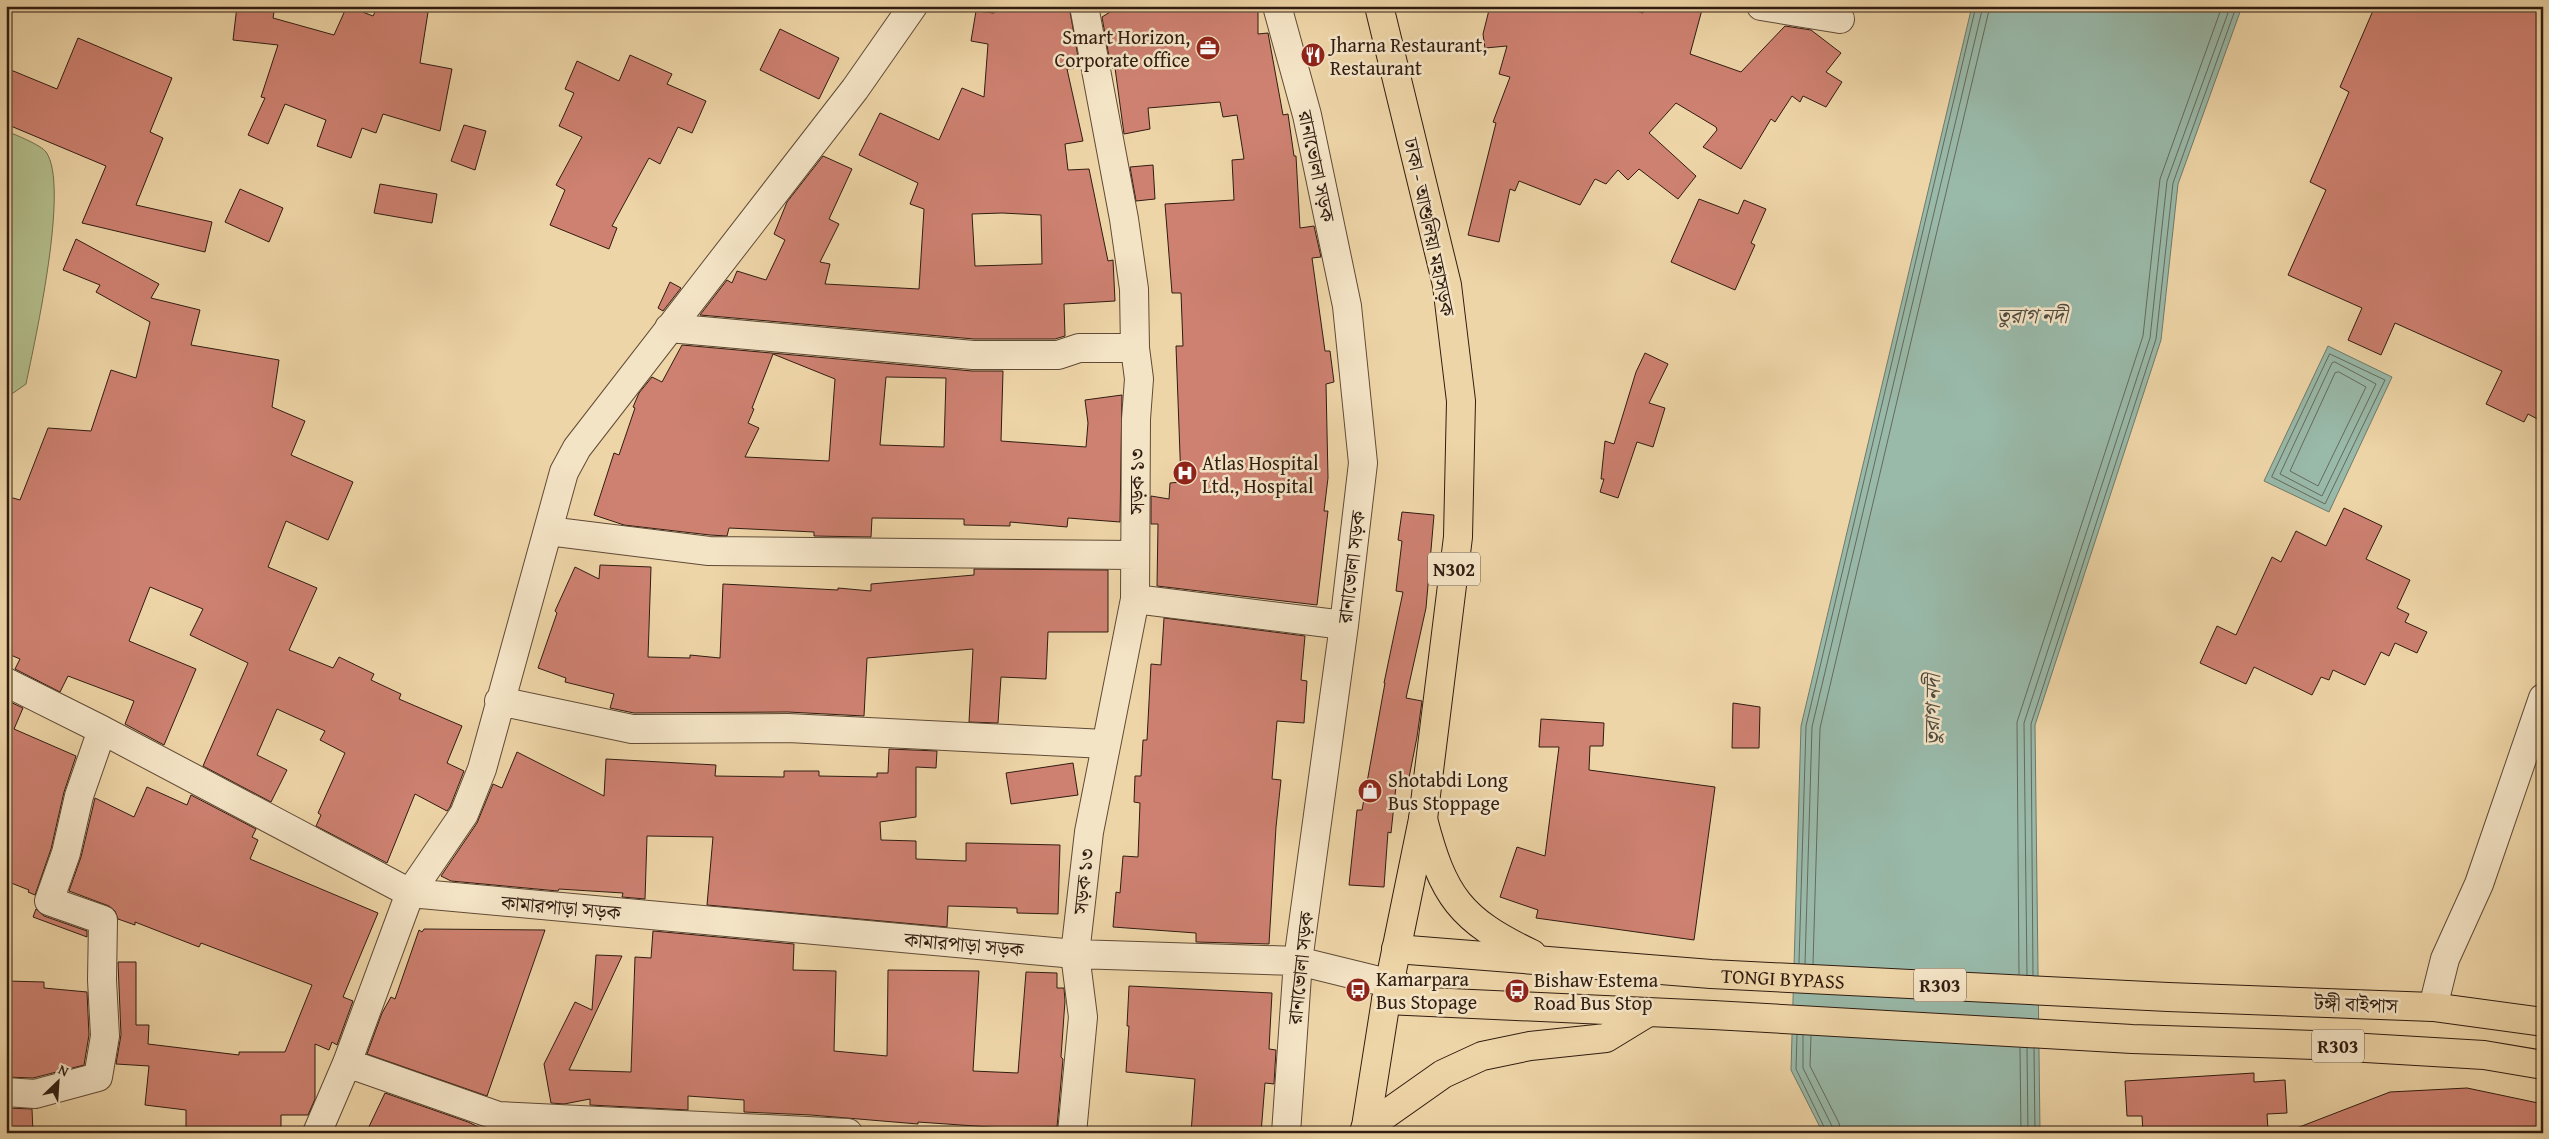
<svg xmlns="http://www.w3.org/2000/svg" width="2549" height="1139" font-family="'Gentium Book Plus','Noto Serif Bengali',serif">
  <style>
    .green { fill: #b3be8c; stroke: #726d4e }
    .water { fill: #99b9a9; stroke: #6f7a6c }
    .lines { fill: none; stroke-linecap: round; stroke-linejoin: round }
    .shore { stroke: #646a5d; stroke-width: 1 }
    .building { fill: #ce8171; stroke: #301c11; fill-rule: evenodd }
    .street-casing { stroke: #604a36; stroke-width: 30 }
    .primary-casing { stroke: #301c11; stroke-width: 30 }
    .highway-casing { stroke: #301c11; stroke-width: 30 }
    .street { stroke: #f4e4c6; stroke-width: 28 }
    .primary { stroke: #eed5a7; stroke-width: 28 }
    .highway { stroke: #eed5a7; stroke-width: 28 }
    .labels { text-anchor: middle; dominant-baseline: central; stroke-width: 5; stroke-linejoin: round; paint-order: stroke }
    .shield { fill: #f4e4c6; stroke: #6b5847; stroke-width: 1 }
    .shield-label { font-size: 19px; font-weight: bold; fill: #301c11 }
    .poi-label { font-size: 20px; fill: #301c11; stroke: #f4e4c6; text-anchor: start }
    .street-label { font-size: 20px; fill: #301c11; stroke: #f4e4c6 }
    .water-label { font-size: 21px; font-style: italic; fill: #504b3f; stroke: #f4e4c6 }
  </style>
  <rect width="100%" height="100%" fill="#eed5a7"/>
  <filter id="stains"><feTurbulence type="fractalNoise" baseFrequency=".004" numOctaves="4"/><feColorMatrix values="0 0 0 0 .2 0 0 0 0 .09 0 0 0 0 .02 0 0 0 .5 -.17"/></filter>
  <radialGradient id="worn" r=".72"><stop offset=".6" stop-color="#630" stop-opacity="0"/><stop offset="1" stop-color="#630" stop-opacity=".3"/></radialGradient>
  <path class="green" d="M6 131C16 135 41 145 46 152 70 185 35 340 26 384L6 398Z"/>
  <path class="water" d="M1972 6H2238L2240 12 2178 184 2161 340 2035 725 2040 1133H1823L1791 1070 1801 726Z
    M2328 346 2392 377 2329 512 2264 481Z"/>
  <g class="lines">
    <path class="shore" d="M2330 354 2385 380 2325 504 2272 477Z
      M2335 362 2376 384 2322 496 2280 474 2332 363Z
      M2339 372 2366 387 2318 486 2290 471 2335 373Z
      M1799 963 1806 726 1976 6
      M1805 964 1812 727 1983 6
      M1813 964 1820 728 1990 6
      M2019 974 2017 722 2143 336 2160 179 2220 12V6
      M2027 975 2024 723 2150 338 2167 181 2228 13 2227 6
      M2033 975 2031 724 2156 339 2173 183 2234 13 2233 6
      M1797 1035 1796 1069 1827 1133
      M1803 1035V1068L1832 1126 1833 1133
      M1811 1036 1810 1066 1839 1123 1841 1133
      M2020 1048 2021 1133
      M2027 1048 2028 1133
      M2034 1048 2035 1133"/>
  </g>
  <path class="building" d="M237 6H275L273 18 334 35 347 6 373 16 378 6H429L420 63 452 69 440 131 383 114 376 133 362 128 351 158 317 146 326 120 285 104 268 144 248 135 265 98 261 97 278 45 233 40Z
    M994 6H1069L1080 68 1067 69 1083 141 1065 144 1068 170 1089 169 1108 261 1113 260 1115 301 1064 304 1065 336 1055 339H974L700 315 727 280 732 283 737 271 766 280 785 240 774 234 787 202 823 156 852 169 829 219 839 224 820 262 830 264 825 284 919 289 924 209 910 204 918 183 859 155 880 113 939 140 962 88 984 97 988 44 971 41 976 11 994 13ZM1002 213 1041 215 1042 264 975 266 972 214Z
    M1120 6H1258V34L1268 33 1283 115 1288 114 1294 156H1296L1300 228 1314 226 1321 257 1312 258 1325 351H1330L1334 382 1326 384 1328 478 1324 511H1328L1317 605 1157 586 1158 524H1151V496L1169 499 1170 483 1181 482 1176 346H1183L1181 293H1172L1165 204 1234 200 1232 160 1244 159 1237 115 1223 117 1220 102 1148 108 1150 129 1124 134 1115 68H1111L1102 17Z
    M1490 6H1620L1643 13 1645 6H1703L1690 54 1741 72 1785 26 1811 30 1841 53 1826 72 1842 82 1826 107 1803 96 1800 102 1792 96 1775 122 1771 119 1741 169 1703 147 1717 130 1716 127 1676 103 1649 133 1696 176 1678 199 1639 169 1628 180 1618 170 1606 184 1595 179 1580 205 1519 181 1515 191 1510 189 1499 242 1468 235 1496 123 1493 122 1510 77 1499 74 1507 46 1485 48 1483 34Z
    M2375 6H2543V422L2528 414 2524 422 2486 404 2502 371 2395 323 2381 355 2348 340 2362 308 2288 275 2326 190 2310 182 2349 92 2340 87Z
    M780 29 839 58 819 99 760 70Z
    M78 38 172 78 150 132 163 138 136 205 212 222 205 252 82 223 106 166 6 124V68L57 89Z
    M630 55 672 74 667 84 706 101 692 133 678 127 660 164 649 158 612 226 617 228 609 249 550 225 565 190 556 185 582 137 559 126 574 93 565 89 577 61 619 81Z
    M464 125 486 131 475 170 451 161Z
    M1153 165 1155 199 1136 201 1130 167Z
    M380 184 437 194 432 223 374 213Z
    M240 189 283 208 269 242 225 222Z
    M1699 199 1738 214 1744 200 1766 209 1751 243 1755 245 1735 290 1671 262Z
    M76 239 159 284 151 298 200 310 191 345 279 360 272 407 305 421 291 455 353 482 328 540 286 521 268 567 317 588 289 650 333 668 339 657 374 674 371 680 401 694 399 699 462 726 447 763 464 771 450 807 447 811 415 794 387 863 316 826 321 815 318 813 345 753 320 740 325 731 277 709 257 755 287 770 271 802 203 766 248 663 190 635 203 609 150 587 129 641 196 669 164 745 125 724 134 701 68 676 60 692 15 669 20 659 6 653V496L20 500 48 428 91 431 111 370 136 378 150 322 96 292 100 285 63 270Z
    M670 282 681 288 663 311 658 308Z
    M682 345 972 371H1003L1001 441 1086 447 1088 423 1085 400 1122 395 1120 522 1068 518 1067 527 1010 522V526L964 525V519L872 518 871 537 814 536V532L729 528 727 536 710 535 624 525 594 515 614 453 619 455 635 408 633 407 639 393 652 377 662 382ZM773 354 835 379 829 461 745 457 759 428 748 423 754 409 752 408ZM886 377 946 378 944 447 880 445Z
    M1645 353 1668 364 1649 403 1665 408 1653 447 1637 442 1618 498 1600 492 1604 479H1601L1605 441 1614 444 1636 372Z
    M2344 508 2382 526 2366 559 2410 580 2397 608 2409 614 2405 622 2427 632 2417 653 2395 643 2389 656 2381 652 2365 685 2333 670 2329 680 2321 677 2312 695 2254 667 2246 684 2200 663 2217 626 2236 635 2272 557 2281 562 2296 531 2326 546Z
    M1402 512 1434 515 1426 608 1406 698 1422 701 1417 737 1407 788 1396 786 1391 833 1388 832 1384 887 1349 885 1357 810H1362L1385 683H1384L1403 592 1396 591 1402 541 1398 540Z
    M600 565 651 567 648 657 690 658V655L720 658 723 584 838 590V588L871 591V584L974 575V569L1108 570V632H1048L1046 679 1001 677 998 723 969 722 973 649 867 658 864 716 788 712 634 713 610 708 614 694 565 682 566 678 538 668 557 613 555 611 575 567 599 579Z
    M1164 618 1305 636 1301 680 1307 681 1304 723 1277 721 1272 779 1281 780 1276 827 1269 944 1196 942V933L1113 927 1116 892 1120 893 1123 856 1138 857 1140 803 1134 802 1135 776H1141L1143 740H1147L1151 664 1161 665Z
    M6 700 23 708 14 729 76 756 64 792 51 849 35 895 28 892 29 890 6 881Z
    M1733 703 1760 707 1759 748H1732Z
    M1541 719 1604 723 1603 746H1590L1589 770 1715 787 1694 940 1536 918 1538 910 1500 897 1517 847 1545 856 1559 747H1539Z
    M889 749 937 751 936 768 916 767V817L880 822 881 840 916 841V859L966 861V843L1060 845 1058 914 1017 913V908L948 906 947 927 707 905 713 837 647 836 645 899 622 897 623 893 559 889 558 891 451 881 441 876 477 823 493 784 502 788 517 752 604 796 606 759 716 765 715 776 784 777V771H819V776L877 777V773H888Z
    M1073 763 1078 795 1011 804 1006 773Z
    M147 787 187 805 191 795 256 829 252 837 258 840 250 859 378 913 343 997 353 1001 337 1045 332 1042 329 1050 315 1044V1099L308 1115H281V1133H186V1110L145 1105 149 1066 116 1064 121 1035 118 962H136V1025H149L148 1044 239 1055V1052H285L312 985 201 943 199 947 135 922V925L118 919 115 911 109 906 69 891 81 857 95 798 134 817Z
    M36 909 44 916 87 931V937L33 917Z
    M424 929 545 930 487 1096 367 1054 382 1013 391 997 395 999 419 930 422 932Z
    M653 931 794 944 793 970 836 971 834 1051 887 1056 888 970 979 971 973 1071 1018 1073 1026 972 1057 973V988H1064L1065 1001 1061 1057 1063 1059 1057 1127 1004 1128 918 1122V1124L811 1115 744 1112V1100L688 1096V1110L590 1105V1099L564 1104 551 1103 544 1064 575 1002 592 1010 596 955 622 956 569 1070 631 1072 635 957 651 958Z
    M6 981 44 982V988L87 992 89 1035 84 1065 33 1078 6 1077Z
    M1129 986 1272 993 1269 1049 1276 1050 1274 1084 1265 1083 1261 1133H1191L1195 1079 1126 1072 1129 1026H1127Z
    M2254 1073V1082L2285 1080 2287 1113 2267 1114 2268 1129 2213 1133H2143L2142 1116H2127L2125 1081Z
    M2467 1088 2543 1104V1133H2289V1131L2390 1092Z
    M385 1093 468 1122 491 1133H366Z
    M6 1108 32 1109 33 1133H6Z"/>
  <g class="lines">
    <defs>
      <path id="street" d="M1277 6 1307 115 1347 306 1363 463 1344 625 1298 961 1286 1133
        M1761 6 1840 19
        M669 328 973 355H1058L1079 348H1135
        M548 531 709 551 1135 555
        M1135 599 1344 625
        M6 682 102 730 410 893 1075 954 1298 961 1400 986
        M499 701 632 729 788 728 1105 744
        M2433 1007 2445 959 2479 884 2543 698
        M347 1063 498 1116 848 1133
        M6 1092 35 1094 98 1077 105 1036 102 980 103 920 49 901 66 853 79 796 102 730
        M317 1133 347 1063 410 893 464 814 482 769 564 472 577 448 855 89 913 6
        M1072 1133 1083 1017 1075 954 1089 832 1135 599 1136 419 1139 379 1135 348 1134 289 1124 219 1084 6"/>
      <g id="primary">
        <path d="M1423 819C1443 896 1460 920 1532 954"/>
        <path id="s1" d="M1396 949 1711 974 2168 997 2433 1007 2543 1022"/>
        <path d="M1386 1000 1713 1015 2132 1039 2315 1045 2484 1055 2543 1065"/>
        <path d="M1365 1129 1443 1074 1482 1056 1530 1046 1606 1038 1647 1013"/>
      </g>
      <path id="highway" d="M1365 1133 1386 1000 1423 819 1458 537 1461 401 1447 285 1379 6"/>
    </defs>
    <use href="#street" class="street-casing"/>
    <use href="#primary" class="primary-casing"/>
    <use href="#highway" class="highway-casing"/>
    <use href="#street" class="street"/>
    <use href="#primary" class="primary"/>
    <use href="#highway" class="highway"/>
  </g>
  <defs>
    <symbol id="office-disc" viewBox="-11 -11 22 22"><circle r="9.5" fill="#8f2418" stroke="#f4e4c6"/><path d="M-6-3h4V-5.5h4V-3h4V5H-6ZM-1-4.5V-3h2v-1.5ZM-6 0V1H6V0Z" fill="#fff"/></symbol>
    <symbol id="restaurant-disc" viewBox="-11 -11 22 22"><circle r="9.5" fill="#8f2418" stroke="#f4e4c6"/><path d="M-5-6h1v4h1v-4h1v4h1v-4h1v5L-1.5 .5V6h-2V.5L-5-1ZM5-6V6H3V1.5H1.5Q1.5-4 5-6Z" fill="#fff"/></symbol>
    <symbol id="hospital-disc" viewBox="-11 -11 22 22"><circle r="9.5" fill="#8f2418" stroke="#f4e4c6"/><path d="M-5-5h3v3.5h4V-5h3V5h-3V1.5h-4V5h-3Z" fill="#fff"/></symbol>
    <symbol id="shop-disc" viewBox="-11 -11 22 22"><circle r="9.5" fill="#8f2418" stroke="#f4e4c6"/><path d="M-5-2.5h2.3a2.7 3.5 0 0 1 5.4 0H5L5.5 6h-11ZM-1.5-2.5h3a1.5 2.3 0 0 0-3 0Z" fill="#fff"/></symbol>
    <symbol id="bus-disc" viewBox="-11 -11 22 22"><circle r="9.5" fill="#8f2418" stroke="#f4e4c6"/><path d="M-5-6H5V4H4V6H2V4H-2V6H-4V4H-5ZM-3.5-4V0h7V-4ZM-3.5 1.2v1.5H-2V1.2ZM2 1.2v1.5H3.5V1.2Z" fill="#fff"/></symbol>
  </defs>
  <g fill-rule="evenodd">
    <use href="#office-disc" x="1194" y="34" width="28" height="28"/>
    <use href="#restaurant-disc" x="1299" y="41" width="28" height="28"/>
    <use href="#hospital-disc" x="1171" y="459" width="28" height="28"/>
    <use href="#shop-disc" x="1356" y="777" width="28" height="28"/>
    <use href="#bus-disc" x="1344" y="976" width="28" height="28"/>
    <use href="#bus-disc" x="1503" y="977" width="28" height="28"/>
  </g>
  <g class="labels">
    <g class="shield">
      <rect x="1428" y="552.5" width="52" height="33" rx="4"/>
      <rect x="1914" y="968.5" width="52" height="33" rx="4"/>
      <rect x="2312" y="1029.5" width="52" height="33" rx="4"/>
    </g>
    <g class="shield-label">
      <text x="1454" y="569">N302</text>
      <text x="1940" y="985">R303</text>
      <text x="2338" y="1046">R303</text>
    </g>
    <g class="poi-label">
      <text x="1190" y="36" text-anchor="end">Smart Horizon,<tspan x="1190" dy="23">Corporate office</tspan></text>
      <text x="1330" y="44">Jharna Restaurant,<tspan x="1330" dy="23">Restaurant</tspan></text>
      <text x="1202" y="462">Atlas Hospital<tspan x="1202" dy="23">Ltd., Hospital</tspan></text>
      <text x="1388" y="779">Shotabdi Long<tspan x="1388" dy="23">Bus Stoppage</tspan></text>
      <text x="1376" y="978">Kamarpara<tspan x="1376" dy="23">Bus Stopage</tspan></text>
      <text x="1534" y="979">Bishaw Estema<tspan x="1534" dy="23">Road Bus Stop</tspan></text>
    </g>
    <g class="street-label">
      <text transform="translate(1317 166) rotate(78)">রানাভোলা সড়ক</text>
      <text transform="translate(1430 227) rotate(78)">ঢাকা - আশুলিয়া মহাসড়ক</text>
      <text transform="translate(1136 481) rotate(-90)">সড়ক ১৩</text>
      <text transform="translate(1351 567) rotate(-83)">রানাভোলা সড়ক</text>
      <text transform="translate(1083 881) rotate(-84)">সড়ক ১৩</text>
      <text transform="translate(561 907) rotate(5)">কামারপাড়া সড়ক</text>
      <text transform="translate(964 944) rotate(5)">কামারপাড়া সড়ক</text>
      <text transform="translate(1300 968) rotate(-84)">রানাভোলা সড়ক</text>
      <text stroke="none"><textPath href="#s1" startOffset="388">TONGI BYPASS</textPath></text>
      <text transform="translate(2356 1004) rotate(2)">টঙ্গী বাইপাস</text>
    </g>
    <g class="water-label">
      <text x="2032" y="315">তুরাগ নদী</text>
      <text transform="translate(1932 710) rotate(-89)">তুরাগ নদী</text>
    </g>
  </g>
  <rect width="2549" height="1139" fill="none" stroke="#eed5a7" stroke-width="25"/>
  <rect x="8" y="8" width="2534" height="1124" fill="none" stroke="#301c11" stroke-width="2.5"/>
  <rect x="12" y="12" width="2524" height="1114" fill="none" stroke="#301c11"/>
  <g transform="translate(58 1082) rotate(25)" stroke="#f4e4c6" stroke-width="4" paint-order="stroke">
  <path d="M0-4L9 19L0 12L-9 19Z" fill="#301c11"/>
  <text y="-8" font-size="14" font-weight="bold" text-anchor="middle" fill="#301c11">N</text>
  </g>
  <rect width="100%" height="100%" filter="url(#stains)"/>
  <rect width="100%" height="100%" fill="url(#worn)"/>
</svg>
